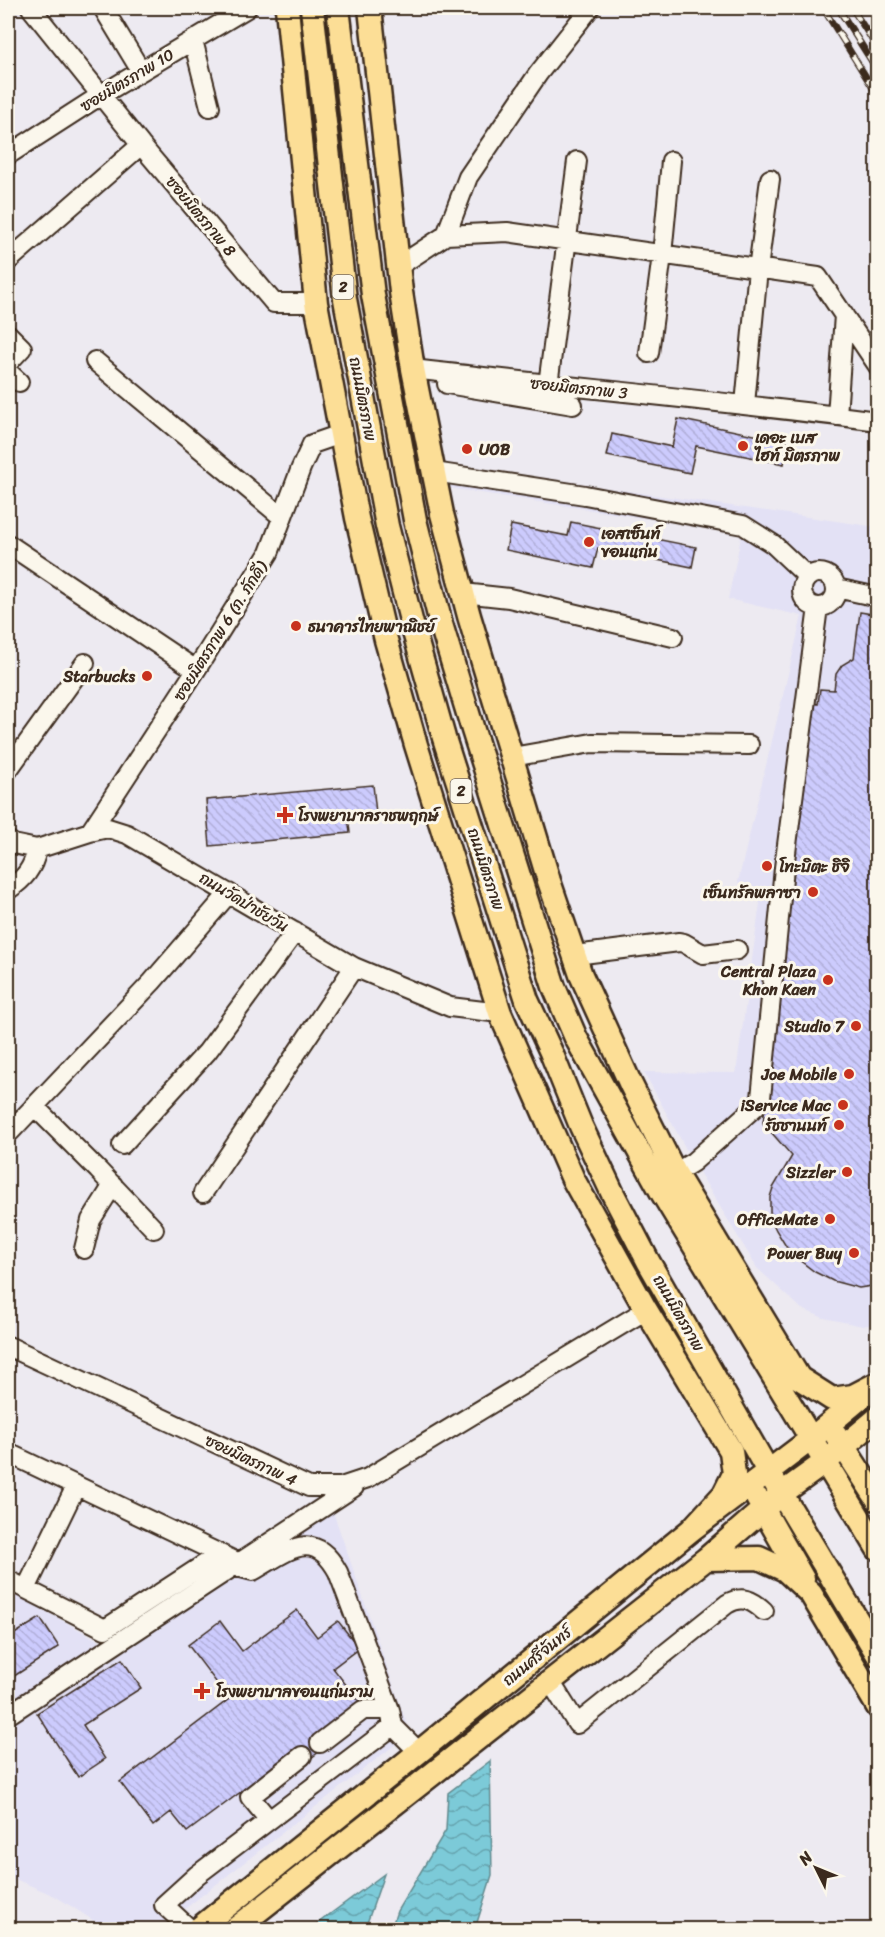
<svg xmlns="http://www.w3.org/2000/svg" width="885" height="1937" font-family="Sriracha,'Playpen Sans Thai',sans-serif">
  <style>
    .built { fill: #e3e1f5 }
    .water { fill: url(#water-waves); stroke: #618a8e; stroke-width: 1.5 }
    .building { fill: url(#building-back-hatch); stroke: #3b2a1e; stroke-width: 1.5 }
    .lines { fill: none; stroke-linecap: round; stroke-linejoin: round }
    .minor-casing { stroke: #3b2a1e; stroke-width: 22 }
    .major-casing { stroke: #3b2a1e; stroke-width: 27 }
    .minor { stroke: #fbf7ec; stroke-width: 18 }
    .major { stroke: #fcde96; stroke-width: 22 }
    .rail-casing { stroke: #3b2a1e; stroke-width: 7 }
    .rail { stroke: #fbf7ec; stroke-width: 4.5; stroke-dasharray: 14; stroke-linecap: butt }
    .poi-dot { fill: #c8321e; stroke: #fbf7ec; stroke-width: 2 }
    .labels { text-anchor: middle; dominant-baseline: central; stroke-width: 6; stroke-linejoin: round; paint-order: stroke }
    .shield { fill: #fbf7ec; stroke: #75685c; stroke-width: 1.5 }
    .shield-label { font-size: 15px; font-weight: bold; fill: #3b2a1e }
    .street-label { font-size: 16px; fill: #3b2a1e; stroke: #fbf7ec }
    .poi-label { font-size: 16px; font-weight: bold; fill: #3b2a1e; stroke: #fbf7ec; text-anchor: end }
  </style>
  <defs>
    <pattern id="water-waves" width="16" height="10" patternUnits="userSpaceOnUse" patternTransform="scale(1.5)"><rect width="16" height="10" fill="#7bcad8"/><path d="M0 5q4-4 8 0t8 0" fill="none" stroke="#66a4af"/></pattern>
    <pattern id="building-back-hatch" width="6" height="6" patternUnits="userSpaceOnUse" patternTransform="scale(1.5)"><rect width="6" height="6" fill="#cccbfd"/><path d="M-1 5l2 2M0 0l6 6M5-1l2 2" fill="none" stroke="#b0aed8"/></pattern>
  </defs>
  <rect width="100%" height="100%" fill="#edeaf1"/>
  <filter id="ink" filterUnits="userSpaceOnUse"><feTurbulence type="fractalNoise" baseFrequency=".0167" numOctaves="2"/><feDisplacementMap in="SourceGraphic" scale="12" xChannelSelector="R" yChannelSelector="G"/><feConvolveMatrix kernelMatrix="1 2 1 2 8 2 1 2 1" color-interpolation-filters="sRGB"/></filter>
  <g filter="url(#ink)">
    <path class="built" d="M448 465 877 527V1323L863 1326 824 1318 802 1309 757 1268 693 1162 644 1072 736 1073 760 903 738 882 802 616 728 599 742 533 449 488Z
      M331 1506 410 1733 159 1929H107L55 1896 8 1876V1591L116 1650Z"/>
    <path class="water" d="M490 1761 492 1875 475 1929H391L397 1911 446 1830 448 1793Z
      M384 1874 365 1929H310Z"/>
    <path class="building" d="M678 419 788 442 784 464 696 446 690 473 607 456 612 434 672 447Z
      M571 522 696 547 692 567 598 548 593 568 506 550 511 525 568 536Z
      M860 612 878 615V1285L859 1288 833 1281 815 1272 790 1253 776 1230 770 1217V1197L773 1188 792 1156 763 1123 813 703 818 704 820 689 834 690 836 674 842 665 854 658Z
      M373 785 376 813 348 815 350 833 210 846 206 800Z
      M297 1610 317 1637 338 1621 359 1648 333 1668 361 1704 324 1748 306 1762 297 1750 187 1832 171 1812 153 1826 120 1782 229 1699 188 1645 220 1621 242 1651Z
      M40 1618 59 1647 8 1680V1638Z
      M122 1659 141 1688 83 1725 105 1759 78 1777 37 1713Z"/>
    <g class="lines">
      <defs>
        <path id="minor" d="M31 8 141 145 274 303H316
          M103 8 141 71
          M193 40 210 107
          M8 155 101 95 247 8
          M446 235 468 177 538 74 590 8
          M8 261 141 145
          M399 266 446 235 507 232 818 277 878 366
          M8 334 22 348 8 363
          M649 353 662 255 671 161
          M95 361 282 517
          M413 369C568 387 723 401 878 421
          M8 372 19 382
          M447 384 573 405
          M548 385 577 161
          M745 404 758 269 770 179
          M837 416 844 315
          M434 472 585 495 743 525 773 544 808 577
          M8 544 196 670
          M802 590a17 17 0 1 1 34 0a17 17 0 1 1-34 0Z
          M836 588 878 597
          M463 593 509 598 673 637
          M512 757 592 743 749 745
          M8 770 85 663
          M90 832 196 670 269 553 301 468 312 444 341 434
          M8 840 13 844 37 849 90 832 108 828 127 834 354 967 450 1007 500 1013
          M8 890C24 879 33 869 37 849
          M575 955 679 942 684 943 703 954 737 950
          M34 1106 98 1170 154 1229
          M10 1132 152 982 229 893
          M122 1145 207 1052 295 932
          M675 1173 693 1162 756 1106 761 1098 784 868 818 607
          M203 1193 354 967
          M84 1249 91 1220 113 1185
          M8 1346 309 1487H341L368 1478 646 1310
          M8 1453 239 1563
          M233 1566 253 1571C287 1552 313 1526 338 1572L390 1710 393 1726
          M8 1580 105 1629 220 1554
          M26 1589 76 1486
          M550 1681 577 1724 727 1604C742 1595 752 1600 764 1611
          M8 1715 354 1487
          M320 1743 363 1710H390
          M269 1820 250 1797 302 1756
          M191 1930 164 1905 197 1875 393 1726 419 1752"/>
        <path id="major" d="M287 8 316 303 357 518 386 640 416 745 500 1013 573 1179 646 1310 731 1451 734 1474 724 1494 691 1530
          M312 8 345 299 387 526 414 632 444 738 527 1000 551 1052 581 1126 612 1192 648 1261 768 1471 878 1655
          M338 8 373 295 415 520 441 624 473 730 554 987 576 1038 661 1191 878 1549
          M370 8 401 292 413 369 442 514 469 616 549 881 581 975 631 1085 675 1173 799 1378 832 1399 853 1396 878 1383
          M836 1435 878 1500
          M757 1498 803 1579
          M706 1559 759 1558 785 1570 811 1594 878 1707
          M197 1930 419 1752 691 1530 811 1439 865 1394
          M234 1930 706 1559 781 1494 824 1463 878 1418"/>
      </defs>
      <use href="#minor" class="minor-casing"/>
      <use href="#major" class="major-casing"/>
      <use href="#minor" class="minor"/>
      <use href="#major" class="major"/>
      <defs>
        <path id="rail" d="M823 8 878 96
          M838 8 878 71
          M852 8 878 49"/>
      </defs>
      <use href="#rail" class="rail-casing"/>
      <use href="#rail" class="rail"/>
    </g>
  </g>
  <g class="poi-dot">
    <circle cx="743" cy="446" r="6"/>
    <circle cx="467" cy="449" r="6"/>
    <circle cx="589" cy="542" r="6"/>
    <circle cx="296" cy="626" r="6"/>
    <circle cx="147" cy="676" r="6"/>
    <path d="M282 806h6v6h6v6h-6v6h-6v-6h-6v-6h6z"/>
    <circle cx="767" cy="866" r="6"/>
    <circle cx="813" cy="892" r="6"/>
    <circle cx="828" cy="980" r="6"/>
    <circle cx="856" cy="1026" r="6"/>
    <circle cx="849" cy="1074" r="6"/>
    <circle cx="843" cy="1105" r="6"/>
    <circle cx="839" cy="1125" r="6"/>
    <circle cx="847" cy="1172" r="6"/>
    <circle cx="830" cy="1219" r="6"/>
    <circle cx="854" cy="1253" r="6"/>
    <path d="M199 1682h6v6h6v6h-6v6h-6v-6h-6v-6h6z"/>
  </g>
  <g class="labels">
    <g class="shield">
      <rect x="332.5" y="275" width="21" height="24" rx="4.5"/>
      <rect x="450.5" y="779" width="21" height="24" rx="4.5"/>
    </g>
    <g class="shield-label">
      <text x="343" y="287">2</text>
      <text x="461" y="791">2</text>
    </g>
    <g class="street-label">
      <text transform="translate(127 80) rotate(-31)">ซอยมิตรภาพ 10</text>
      <text transform="translate(201 216) rotate(50)">ซอยมิตรภาพ 8</text>
      <text transform="translate(579 388) rotate(6)">ซอยมิตรภาพ 3</text>
      <text transform="translate(363 399) rotate(79)">ถนนมิตรภาพ</text>
      <text transform="translate(220 631) rotate(-58)">ซอยมิตรภาพ 6 (ภ. ภักดี)</text>
      <text transform="translate(486 869) rotate(72)">ถนนมิตรภาพ</text>
      <text transform="translate(244 902) rotate(31)">ถนนวัดป่าชัยวัน</text>
      <text transform="translate(679 1313) rotate(60)">ถนนมิตรภาพ</text>
      <text transform="translate(251 1460) rotate(25)">ซอยมิตรภาพ 4</text>
      <text transform="translate(537 1656) rotate(-39)">ถนนศรีจันทร์</text>
    </g>
    <g class="poi-label">
      <text x="755" y="437" text-anchor="start">เดอะ เบส<tspan x="755" dy="18">ไฮท์ มิตรภาพ</tspan></text>
      <text x="479" y="449" text-anchor="start">UOB</text>
      <text x="601" y="533" text-anchor="start">เอสเซ็นท์<tspan x="601" dy="18">ขอนแก่น</tspan></text>
      <text x="308" y="626" text-anchor="start">ธนาคารไทยพาณิชย์</text>
      <text x="135" y="676">Starbucks</text>
      <text x="298" y="815" text-anchor="start">โรงพยาบาลราชพฤกษ์</text>
      <text x="779" y="866" text-anchor="start">โทะบิตะ ชิจิ</text>
      <text x="801" y="892">เซ็นทรัลพลาซา</text>
      <text x="816" y="971">Central Plaza<tspan x="816" dy="18">Khon Kaen</tspan></text>
      <text x="844" y="1026">Studio 7</text>
      <text x="837" y="1074">Joe Mobile</text>
      <text x="831" y="1105">iService Mac</text>
      <text x="827" y="1125">รัชชานนท์</text>
      <text x="835" y="1172">Sizzler</text>
      <text x="818" y="1219">OfficeMate</text>
      <text x="842" y="1253">Power Buy</text>
      <text x="216" y="1691" text-anchor="start">โรงพยาบาลขอนแก่นราม</text>
    </g>
  </g>
  <rect width="885" height="1937" fill="none" stroke="#fbf7ec" stroke-width="30"/>
  <rect x="15" y="15" width="855" height="1907" fill="none" stroke="#3b2a1e" stroke-width="2" filter="url(#ink)"/>
  <g transform="translate(816 1868) rotate(313)" stroke="#fbf7ec" stroke-width="4.5" paint-order="stroke">
  <path d="M0-4.5L10 22L0 15L-10 22Z" fill="#3b2a1e"/>
  <text y="-9" font-size="16" font-weight="bold" text-anchor="middle" fill="#3b2a1e">N</text>
  </g>
</svg>
